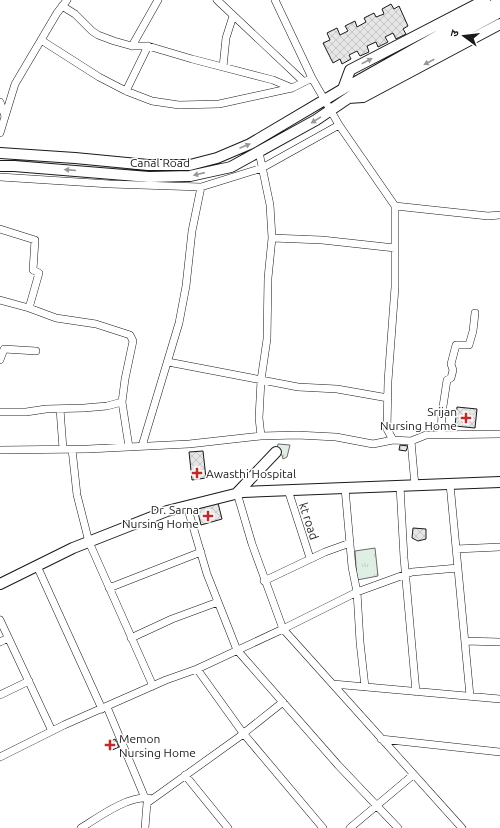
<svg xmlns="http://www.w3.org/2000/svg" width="500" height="828" font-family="Ubuntu,'Noto Sans Devanagari',sans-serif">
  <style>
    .grass { fill: url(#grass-tufts); stroke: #6a6a6a }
    .building { fill: url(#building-cross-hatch); stroke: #1a1a1a }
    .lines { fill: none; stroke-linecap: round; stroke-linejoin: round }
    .street-casing { stroke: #1a1a1a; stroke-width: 8 }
    .secondary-casing { stroke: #1a1a1a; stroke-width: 12 }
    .street { stroke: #fff; stroke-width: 7 }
    .secondary { stroke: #fff; stroke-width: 10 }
    .oneway { fill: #989898 }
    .poi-dot { fill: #c62828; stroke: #fff; stroke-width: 1.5 }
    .labels { text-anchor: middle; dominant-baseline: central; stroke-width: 3; stroke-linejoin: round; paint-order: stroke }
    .street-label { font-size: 12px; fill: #1a1a1a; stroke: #fff }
    .poi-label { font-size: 12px; fill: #1a1a1a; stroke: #fff; text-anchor: end }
  </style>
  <defs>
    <pattern id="grass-tufts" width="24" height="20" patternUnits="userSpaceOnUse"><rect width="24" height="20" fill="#e0efe3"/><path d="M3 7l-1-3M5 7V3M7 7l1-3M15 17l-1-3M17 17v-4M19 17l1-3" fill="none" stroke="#c0ccc2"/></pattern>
    <pattern id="building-cross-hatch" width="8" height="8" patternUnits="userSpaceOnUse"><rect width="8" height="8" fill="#e6e6e6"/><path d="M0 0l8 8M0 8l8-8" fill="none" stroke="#c5c5c5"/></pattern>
  </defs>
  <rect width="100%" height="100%" fill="#fff"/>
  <path class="grass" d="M278 444 290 445 287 457 283 459 282 455 276 452Z
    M375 548 378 576 357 580 355 551Z"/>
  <path class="building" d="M391 4 394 9 399 6 408 26 403 29 406 34 396 39 393 33 385 37 388 42 378 47 376 42 367 46 369 52 360 56 357 51 349 55 351 59 342 64 340 59 333 63 323 43 330 40 327 33 337 28 340 35 348 31 345 26 355 21 357 27 366 22 364 18 374 13 376 17 384 14 382 9Z
    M457 407 477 409 475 428 455 426Z
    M432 424H437V431H432Z
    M400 445 408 446 406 451 399 450Z
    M203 451 206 478 192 480 189 452Z
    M218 503 222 519 201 525 197 509Z
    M413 528 426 529V539L418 541 412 538Z
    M115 739 119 747 110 751 107 743Z"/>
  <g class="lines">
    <defs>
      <path id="street" d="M217 0 304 82
        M275 0 312 78 339 125 395 206V287L388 381 387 429 393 440 411 441 415 486
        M62 6 75 14 92 31 98 35 114 41 132 46H148L192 59 273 80 292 88
        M41 40 99 77 126 91 152 101 179 105 219 104 292 88 312 78
        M132 46 158 0
        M223 67 226 38 233 16
        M126 91 148 46
        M0 102 5 116
        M0 133 15 84 57 13 67 0
        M259 152 270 205 272 238 268 278 267 339 261 380 259 418 261 436
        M0 177 110 184 201 187 262 168 339 125
        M395 206 488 216 500 215
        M0 229 35 240 33 270 39 273 29 308
        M272 238 322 240 395 248
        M0 300 29 308 56 318 96 324 130 335 133 341 125 379 122 402 129 447
        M0 360 4 349 36 351
        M168 362 298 387 337 389 388 398
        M60 409 63 449
        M0 412H26L46 409 84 408 107 406 122 402
        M441 434 442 413 447 380 451 378 453 370 451 364 456 345H469L473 331 475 313
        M411 441 426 435 500 434
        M142 446 179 323 186 286 192 231 201 187
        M72 449 77 495 89 542 153 686
        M0 450 88 449 189 444 261 436 297 435 336 437 373 444 393 440
        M450 484 470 696
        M400 486 404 558 416 692
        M345 488 352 567 357 592 360 642 365 687
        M288 490 310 558
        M237 493 252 544 283 629 462 828
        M187 506 207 574 237 650 338 765 398 828
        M456 549 500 547
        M37 566 102 709
        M264 581 325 552 350 543
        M109 588 201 552
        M0 620 52 731
        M131 638 172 619 218 602
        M465 641 500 642
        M0 642 8 638
        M197 669 243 733 323 828
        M333 684 500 699
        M0 695 29 681
        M107 707 145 798
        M381 739 500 752
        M0 757 64 725 166 680 197 669 283 629 357 592 412 572 458 568
        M185 775 228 828
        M81 828C99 817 127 796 149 798
        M145 828 147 803 239 737 283 702
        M350 828 413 775"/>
      <path id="secondary" d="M343 89 350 70 485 0
        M348 98 363 97 500 24
        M0 153 75 158 148 165H190L217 158 250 144 343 89 500 1
        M0 166H14L149 177 190 176 231 167 316 120 372 82 500 12
        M237 493 276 452
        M0 584 73 548 167 511 243 492 500 482"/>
    </defs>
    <use href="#street" class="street-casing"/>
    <use href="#secondary" class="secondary-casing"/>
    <use href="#street" class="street"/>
    <use href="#secondary" class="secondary"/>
  </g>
  <defs><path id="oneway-solid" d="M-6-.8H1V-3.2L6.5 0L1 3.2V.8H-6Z"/></defs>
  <g class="oneway">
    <use href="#oneway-solid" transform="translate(367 61) rotate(-27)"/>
    <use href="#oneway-solid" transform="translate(429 62) rotate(152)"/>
    <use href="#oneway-solid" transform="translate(316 120) rotate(148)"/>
    <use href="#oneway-solid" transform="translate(245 146) rotate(-23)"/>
    <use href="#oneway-solid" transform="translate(70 170) rotate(-175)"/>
    <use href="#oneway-solid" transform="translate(199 174) rotate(167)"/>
  </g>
  <g class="poi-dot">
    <path d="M464 412h4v4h4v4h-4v4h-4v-4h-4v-4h4z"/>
    <path d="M195 467h4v4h4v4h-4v4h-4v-4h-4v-4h4z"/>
    <path d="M206 510h4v4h4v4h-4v4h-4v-4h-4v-4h4z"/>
    <path d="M108 739h4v4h4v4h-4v4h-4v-4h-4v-4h4z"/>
  </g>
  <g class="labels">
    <g class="street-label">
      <text x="160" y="162">Canal Road</text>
      <text transform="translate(309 521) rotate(72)">kt road</text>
    </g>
    <g class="poi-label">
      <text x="457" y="411">Srijan<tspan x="457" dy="14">Nursing Home</tspan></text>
      <text x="206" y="473" text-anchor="start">Awasthi Hospital</text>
      <text x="199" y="509">Dr. Sarna<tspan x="199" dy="14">Nursing Home</tspan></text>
      <text x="119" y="738" text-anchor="start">Memon<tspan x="119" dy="14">Nursing Home</tspan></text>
    </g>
  </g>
  <g transform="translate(464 36) rotate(285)" stroke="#ffffff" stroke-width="3" paint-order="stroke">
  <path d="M0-3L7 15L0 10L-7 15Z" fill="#1a1a1a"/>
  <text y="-6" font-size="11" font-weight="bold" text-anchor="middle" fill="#1a1a1a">उ</text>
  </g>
</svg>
